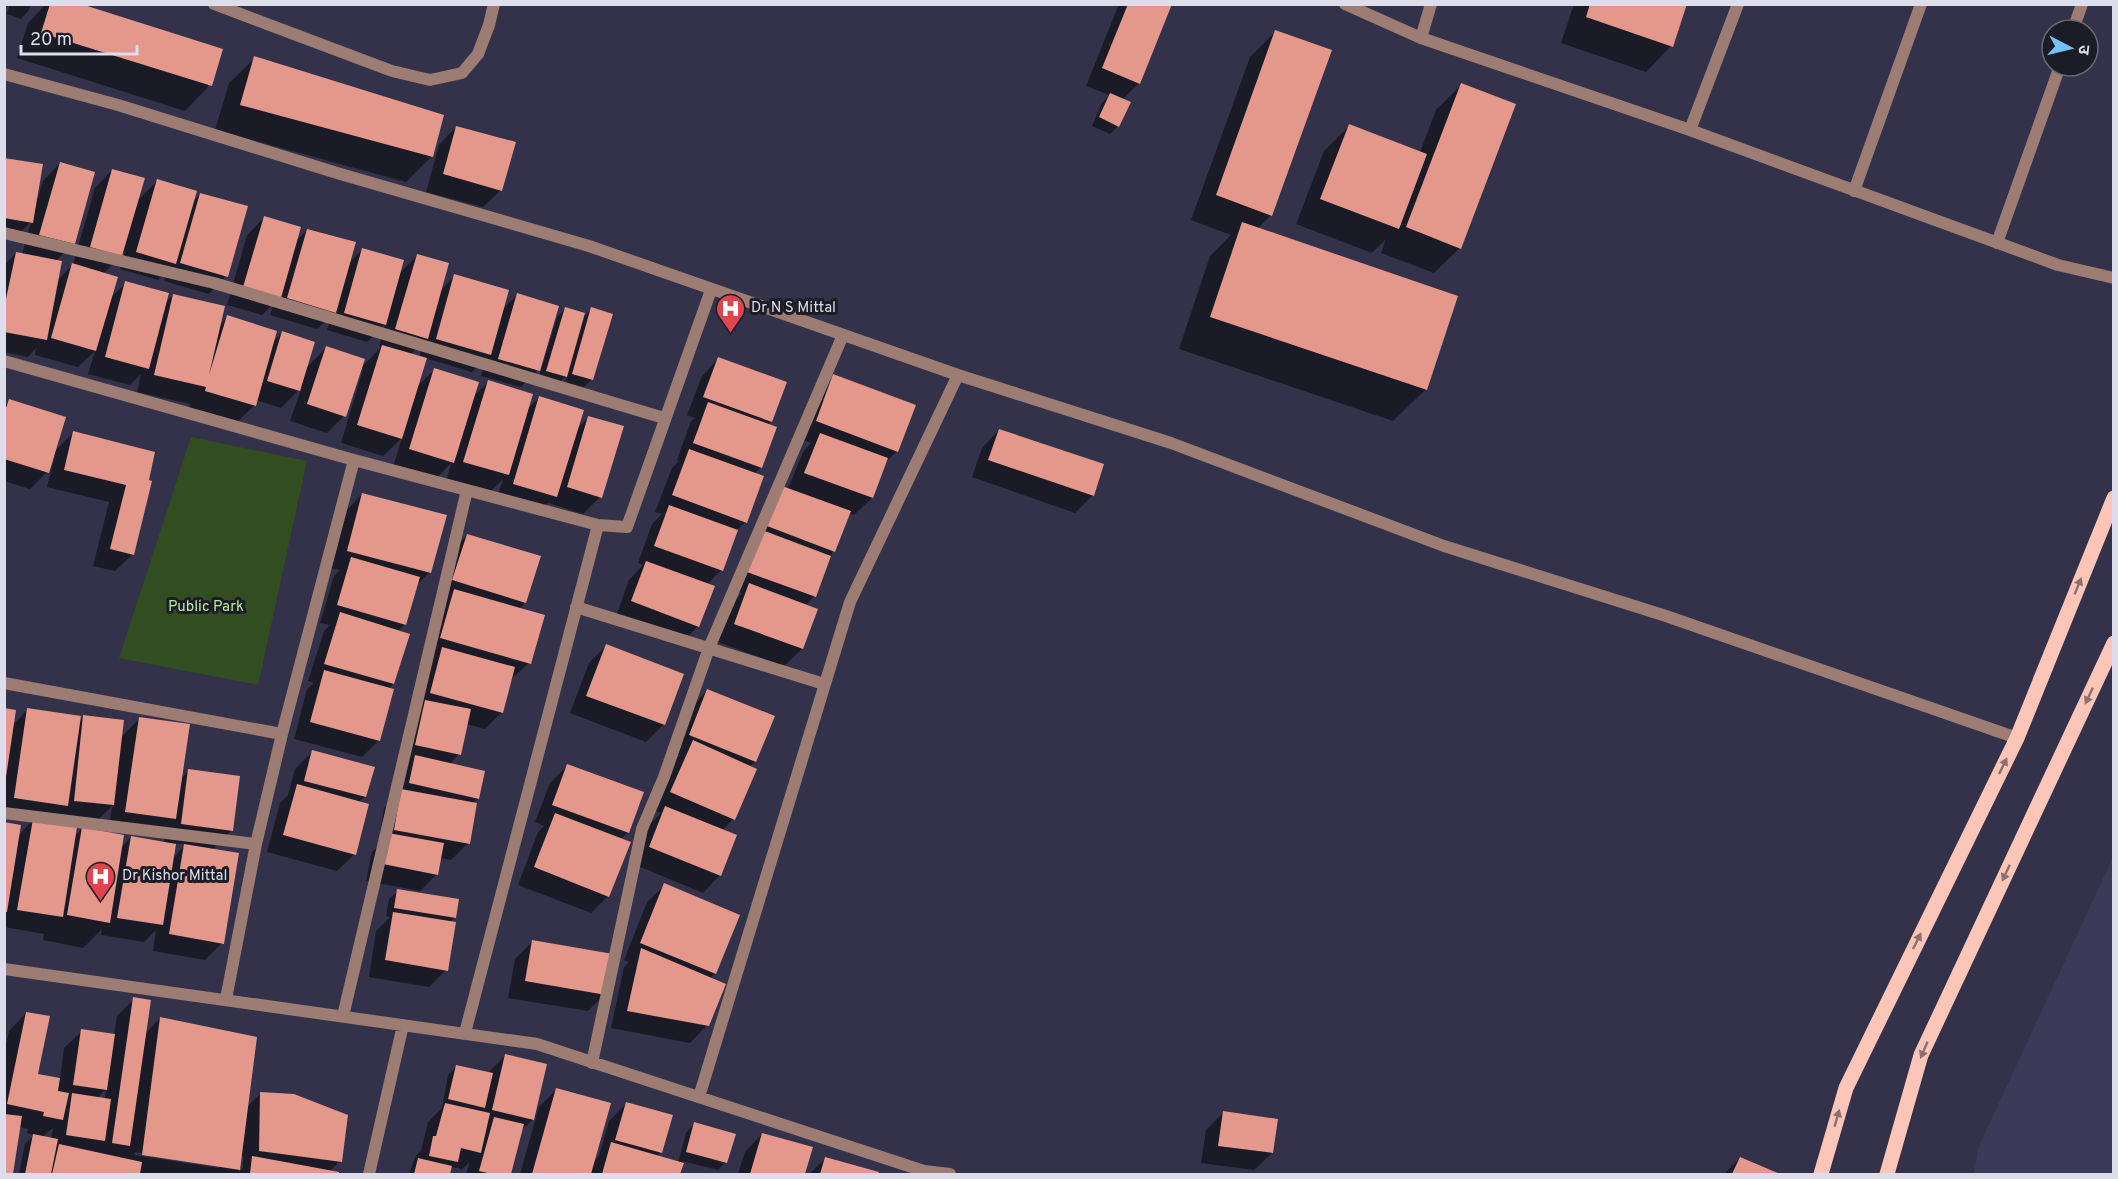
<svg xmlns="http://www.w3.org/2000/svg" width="2118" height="1179" font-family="Overpass,'Noto Sans Devanagari',sans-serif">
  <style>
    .built { fill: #3c3a59 }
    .green { fill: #324d1f }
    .shadow { fill: #0007; fill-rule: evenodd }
    .building { fill: #e4978b }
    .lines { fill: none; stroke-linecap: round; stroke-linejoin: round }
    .minor { stroke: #9c7c73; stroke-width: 12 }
    .primary { stroke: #fbc5b7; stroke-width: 15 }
    .oneway { fill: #8c706f }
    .labels { text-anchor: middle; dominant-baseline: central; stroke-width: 6; stroke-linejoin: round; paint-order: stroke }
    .poi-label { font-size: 15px; fill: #ddddec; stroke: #1c1c27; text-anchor: start }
    .park-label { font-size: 15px; fill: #b7ec96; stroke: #1c1c27 }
  </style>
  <rect width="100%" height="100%" fill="#33324a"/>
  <path class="built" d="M2113 857V1174H1974L1979 1146Z"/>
  <path class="green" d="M191 437 307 461 258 685 119 658Z"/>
  <path class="shadow" d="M10 4H31L29 10 21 19 7 14Z
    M46 4H76L210 85 185 111 17 58 28 23Z
    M1119 4H1171L1139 83 1122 100 1118 126 1110 134 1092 126 1102 103 1109 95 1086 86Z
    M1574 4H1686L1671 46 1646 72 1561 43Z
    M1275 32 1271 215 1257 229 1426 389 1393 421 1179 349 1210 256 1231 235 1191 220 1250 57Z
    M255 58 432 156 406 182 215 130 229 83Z
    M1461 85 1460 248 1434 273 1381 253 1386 239 1372 253 1296 224 1324 151 1349 126 1420 152 1436 110Z
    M456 127 501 190 483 207 426 192 439 145Z
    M4 160 38 198 43 181 60 163 73 244 56 261 57 281 73 264 95 188 112 170 136 202 157 181 192 203 200 194 226 276 209 294 164 281 166 271 158 280 120 269 125 251 103 274 110 298 126 283 164 304 173 295 220 325 227 317 272 343 282 333 305 369 326 348 361 368 381 347H379L385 324 367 342 327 330 332 315 317 329 270 315 274 303 262 315 227 305 247 235 264 218 295 242 307 230 348 264 362 250 399 274 417 256 440 291 455 276 502 310 517 295 538 370 521 387 481 376 487 357 472 372 425 358 416 388 434 370 472 398 488 382 526 410 540 397 576 430 589 417 600 497 583 514 548 503 538 513 496 501 503 479 490 492 447 479 451 463 435 480 393 467 402 438 383 456 341 443 363 369 361 368 344 416 327 433 290 421 302 387 281 408 256 400 255 405 237 422 189 408 190 404 137 392 141 374 130 385 88 374 95 351 78 367 35 355 36 348 28 357 4 352V265L16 253 22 254 31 222 14 239 4 237ZM424 341 419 358 410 355Z
    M565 309 581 319 592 309V379L584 387 565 382 567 375 557 385 538 380 557 317Z
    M719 358 785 383 771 422 767 425 761 467 754 474 745 522 736 531 721 570 707 585 698 626 681 644 615 619 629 580 643 565 638 563 652 524 662 514 655 512 672 468 679 461 677 460 691 421 695 418 687 415 702 376Z
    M834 376 897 451 885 463 872 498 854 515 849 513 814 596 805 606 816 610 802 649 784 666 718 642 733 603 742 593 731 589 788 489 803 452 811 443 800 439 816 393Z
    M10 401 53 453 74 432 147 481 133 554 115 571 93 566 109 502 47 487 55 456H52L47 472 30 489 4 481V406Z
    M999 430 1093 495 1075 513 972 477 982 448Z
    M362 494 430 572 415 587 405 624 398 631 393 684 388 689 379 740 362 757 294 739 307 689 314 683 308 681 324 631 330 625 320 623 334 576 340 570 330 568 345 512Z
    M467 535 525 603 519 609 529 663 510 680 502 712 485 729 466 724 459 754 450 764 478 798 472 804 468 843 451 860 440 858 437 874 420 891 366 881 372 852 378 846 384 808 393 800 444 600 435 598 450 553Z
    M606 646 682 675 663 725 646 742 570 713 589 663Z
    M708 690 773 716 755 762 749 767 733 819 722 831 720 875 703 893 633 864 648 826 661 813 654 810 676 759 680 755 673 752 690 708Z
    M28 709 78 722 84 716 121 737 139 719 180 779 189 770 231 831 212 850 222 943 205 960 153 951 156 930 144 942 101 935 102 929 83 948 43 940 44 934 4 927V824L18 836 33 820 4 816V710L12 726ZM112 806 109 829 166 827 164 843 131 837 121 848 82 829 74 837 57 818 96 822ZM175 843 186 844 173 858Z
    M312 752 365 797 359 802 355 854 337 871 267 852 280 803 288 795 295 769Z
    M567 766 628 832 620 840 608 896 591 913 518 885 538 832 544 826 535 822 550 783Z
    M665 885 715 973 710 979 707 1025 690 1043 611 1028 624 967 629 962 624 960 647 902Z
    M398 891 455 917 449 923 446 970 429 987 369 977 376 931 390 917 386 916 389 899Z
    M532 942 605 994 588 1011 508 998 515 959Z
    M134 999 145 1034 160 1018 247 1107 260 1094 340 1161 329 1172 337 1174H236V1172L234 1174H19L25 1144 34 1135 27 1133 28 1129 19 1127 12 1174H4V1052L9 1031 26 1013 36 1075 60 1079 64 1048 82 1031 114 1035 117 1016ZM106 1089 105 1099 97 1098ZM53 1128 51 1139 43 1137 49 1131ZM135 1152 219 1165V1168L134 1155ZM241 1155 243 1156V1168L239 1172Z
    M505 1056 534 1115 536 1116 521 1131 509 1174H466L470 1162 462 1169 452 1167 449 1174H409L416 1155 421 1151 428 1122 442 1108 448 1075 457 1066 488 1073Z
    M556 1090 593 1162 599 1156 609 1121 626 1104 661 1152 656 1157 678 1163 686 1133 694 1124 726 1162 718 1170 682 1161 679 1174H520L539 1107Z
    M1223 1113 1272 1153 1254 1170 1201 1163 1206 1130Z
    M762 1134 811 1148 804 1174H738L745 1152Z
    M1740 1158 1777 1174H1724Z
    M825 1159 877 1173V1174H809Z"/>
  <path class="building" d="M50 4H81L223 49 212 86 41 33Z
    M1128 4H1172L1140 84 1102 68Z
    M1590 4H1687L1673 47 1586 17Z
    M1275 30 1332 50 1272 216 1216 195Z
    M254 56 444 115 433 157 240 105Z
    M1461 83 1516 104 1461 249 1406 227Z
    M1110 93 1131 102 1119 127 1099 117Z
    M1349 124 1427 154 1399 229 1320 199Z
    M456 126 516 142 502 191 443 174Z
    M4 158 43 164 33 223 4 218Z
    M60 162 95 172 75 244 39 235Z
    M112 169 145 178 122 256 90 247Z
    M157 179 197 191 176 264 136 252Z
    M200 193 248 206 228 277 180 263Z
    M264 216 301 227 281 298 243 287Z
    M1242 222 1458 296 1427 390 1210 317Z
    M307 229 356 242 336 313 287 298Z
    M362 248 404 260 386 325 344 313Z
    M16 252 62 261 47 340 4 332V308Z
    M417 254 449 263 428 339 395 329Z
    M72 263 118 277 96 351 51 338Z
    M454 274 509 290 491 355 436 339Z
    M125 281 169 293 149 369 105 357Z
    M517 293 559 306 540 371 498 359Z
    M173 294 225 306 209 375 227 315 277 331 256 406 205 391 206 387 154 375Z
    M565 307 585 313 567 377 546 371Z
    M591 307 613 314 593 380 572 374Z
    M282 331 315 342 300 391 267 381Z
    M382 345 427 358 402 439 357 425Z
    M326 346 365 359 346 417 307 404Z
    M718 357 787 382 772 422 703 397Z
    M434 368 479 382 454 463 409 449Z
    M833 374 916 405 898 452 816 421Z
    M488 380 533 394 509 475 463 462Z
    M539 396 584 410 557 497 513 484Z
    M9 399 66 417 49 473 4 459V414Z
    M708 402 777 427 762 468 693 443Z
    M588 416 624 426 602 498 567 487Z
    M999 429 1104 464 1094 496 988 460Z
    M73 431 155 452 149 480 152 481 134 555 110 549 126 485 64 470Z
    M820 433 888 458 873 498 804 473Z
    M689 449 764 476 747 523 672 495Z
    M782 486 851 511 835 552 767 526Z
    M362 493 447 515 431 573 347 551Z
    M669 505 738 530 723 571 654 546Z
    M762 530 831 556 816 597 747 572Z
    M467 534 541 556 526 603 452 580Z
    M351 557 420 577 406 625 337 605Z
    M646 561 715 586 699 627 631 601Z
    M749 583 818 609 803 649 734 624Z
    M454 589 545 615 531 664 440 638Z
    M340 612 410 634 394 684 324 664Z
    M606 644 684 674 665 725 586 696Z
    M442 647 515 667 503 713 430 693Z
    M324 670 394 689 380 741 310 722Z
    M707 689 775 716 756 762 689 735Z
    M425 700 471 709 461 755 415 745Z
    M4 708 16 710 6 777H4Z
    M27 708 81 716 68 806 14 798Z
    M83 715 124 720 114 805 74 801Z
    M139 717 190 724 176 819 125 812Z
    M693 740 757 769 735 820 670 792Z
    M312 750 375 767 366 797 304 781Z
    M415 755 485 771 479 799 409 783Z
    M567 764 644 792 629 833 552 805Z
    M188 769 240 776 233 831 181 824Z
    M297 784 369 804 356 855 283 835Z
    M401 789 477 803 470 844 394 830Z
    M665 806 737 835 721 876 649 847Z
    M555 813 631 842 609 897 534 867Z
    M33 819 77 827 63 917 17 910Z
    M4 822 21 825 7 912H4Z
    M82 827 124 835 110 923 67 915Z
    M388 833 444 843 438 875 383 864Z
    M131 836 176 844 163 925 117 918Z
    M184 844 239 853 224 944 169 934Z
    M664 883 740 915 716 974 640 943Z
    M397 889 459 899 456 918 394 908Z
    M393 912 456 922 448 971 385 960Z
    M532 940 613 954 606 995 525 981Z
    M641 948 726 984 709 1026 627 1011Z
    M133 997 151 1000 130 1146 112 1143Z
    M26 1012 50 1016 38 1074 60 1078 58 1091 69 1093 63 1120 43 1116 44 1112 7 1104Z
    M160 1017 257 1037 240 1170 142 1155Z
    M81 1029 115 1034 107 1090 73 1085Z
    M505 1054 547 1064 534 1120 492 1110Z
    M456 1065 493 1073 485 1108 448 1099Z
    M556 1088 611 1103 591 1174H532Z
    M260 1092 294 1094 348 1115 342 1162 259 1151Z
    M72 1093 111 1099 105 1141 66 1135Z
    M626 1102 673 1115 662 1153 615 1140Z
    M445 1103 490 1113 481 1153 461 1148 458 1162 429 1156 433 1136H436Z
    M1223 1111 1278 1119 1273 1153 1218 1146Z
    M4 1114 22 1116 13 1174H4Z
    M494 1117 524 1124 511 1174H492L479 1171Z
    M694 1122 736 1134 727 1163 686 1152Z
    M762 1133 813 1147 805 1174H750Z
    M33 1134 58 1139 51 1174H25Z
    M611 1142 684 1163 680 1174H602Z
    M59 1144 142 1162 140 1174H52Z
    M252 1156 339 1172V1174H250Z
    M825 1157 879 1172 878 1174H820Z
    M1740 1157 1780 1174H1732Z
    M418 1158 452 1166 450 1174H414Z"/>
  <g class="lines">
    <path class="minor" d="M214 4 392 71 430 80 462 73 478 54 489 25 494 4
      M1345 4 1421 38 1690 130 2058 265 2114 278
      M2073 30 2082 4
      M1421 38 1431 4
      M4 74 118 105 337 173 589 246 958 375 1171 443 1444 546 1666 616 2017 738
      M1690 130 1738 4
      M1854 191 1921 4
      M4 233 214 283 664 418
      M1997 243 2060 66
      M4 361 354 460 598 525 627 527 711 290
      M576 607 824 684
      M4 683 282 734
      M4 813 256 844
      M4 969 537 1044 924 1171 950 1174
      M226 999 256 844 282 734 354 460
      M343 1016 467 490
      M465 1033 598 525
      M592 1063 642 829 664 777 709 648 843 335
      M699 1097 850 602 958 375
      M369 1174 403 1025"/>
    <path class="primary" d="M1821 1174 1846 1088 2017 738 2114 498
      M1887 1174 1921 1055 2114 643"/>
  </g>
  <defs><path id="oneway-solid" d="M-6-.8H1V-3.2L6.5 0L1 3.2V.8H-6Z" transform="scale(1.5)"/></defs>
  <g class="oneway">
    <use href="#oneway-solid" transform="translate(2078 586) rotate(-68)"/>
    <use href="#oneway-solid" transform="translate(2089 696) rotate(115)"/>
    <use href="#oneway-solid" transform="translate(2003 766) rotate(-64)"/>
    <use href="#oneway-solid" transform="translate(2006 873) rotate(115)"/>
    <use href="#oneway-solid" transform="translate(1917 941) rotate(-64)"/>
    <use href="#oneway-solid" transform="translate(1924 1050) rotate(113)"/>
    <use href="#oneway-solid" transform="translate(1837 1118) rotate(-74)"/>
  </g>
  <defs>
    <symbol id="hospital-pin" viewBox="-11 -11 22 30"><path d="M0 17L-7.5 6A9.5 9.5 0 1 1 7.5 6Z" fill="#e0444e" stroke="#1c1c27"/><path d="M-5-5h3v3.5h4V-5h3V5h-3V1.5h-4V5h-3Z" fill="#fff"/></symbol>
  </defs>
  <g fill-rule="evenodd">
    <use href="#hospital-pin" x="714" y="292" width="33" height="45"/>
    <use href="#hospital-pin" x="84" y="860" width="33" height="45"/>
  </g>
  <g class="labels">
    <g class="poi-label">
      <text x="751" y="308">Dr N S Mittal</text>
      <text x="122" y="876">Dr Kishor Mittal</text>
    </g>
    <g class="park-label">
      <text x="206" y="607">Public Park</text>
    </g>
  </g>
  <rect width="2118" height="1179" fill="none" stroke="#ddddec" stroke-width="12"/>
  <g transform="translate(2070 48) rotate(97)"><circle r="28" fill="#1c1c27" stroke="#696976" stroke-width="1.5"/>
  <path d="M0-4.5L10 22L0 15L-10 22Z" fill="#73c1f5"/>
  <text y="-9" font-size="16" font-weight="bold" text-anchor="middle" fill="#ddddec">उ</text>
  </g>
  <path d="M21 45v9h116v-9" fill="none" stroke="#ddddec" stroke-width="3"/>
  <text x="30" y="45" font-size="18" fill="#ddddec" stroke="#1c1c27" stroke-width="4.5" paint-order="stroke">20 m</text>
</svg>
